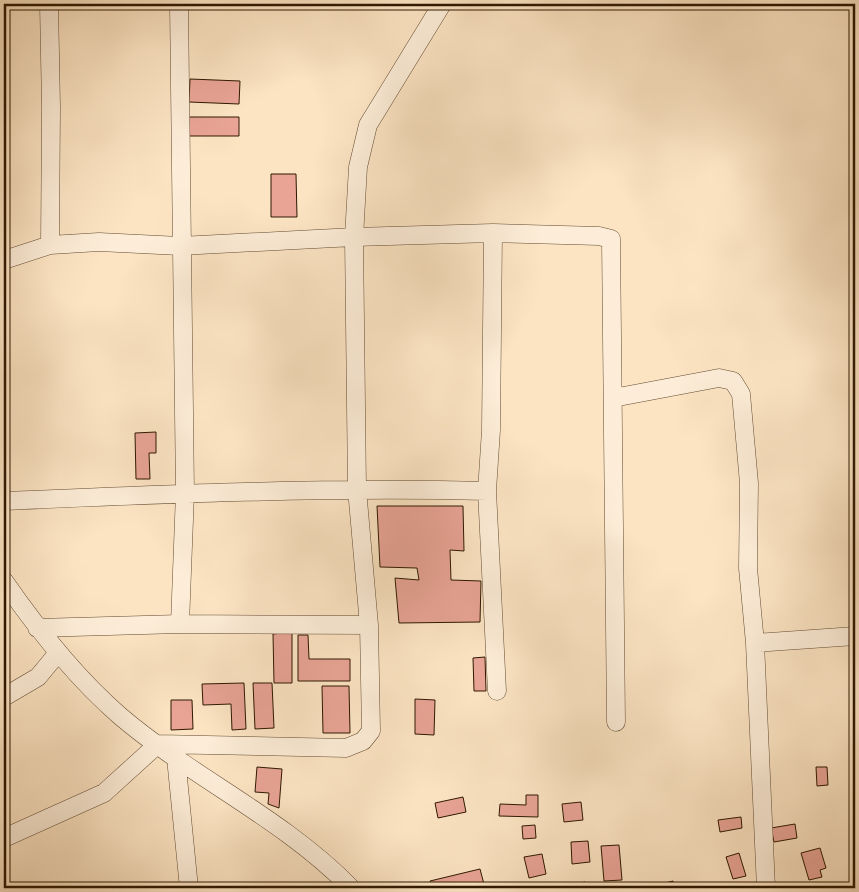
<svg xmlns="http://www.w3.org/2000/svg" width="859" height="892" font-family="'Old Standard TT',serif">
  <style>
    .building { fill: #e9a496; stroke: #2e1800 }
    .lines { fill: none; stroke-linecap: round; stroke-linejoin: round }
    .street-casing { stroke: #624b31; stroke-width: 19 }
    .street { stroke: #fdedd8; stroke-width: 18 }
  </style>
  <rect width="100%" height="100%" fill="#fce4c3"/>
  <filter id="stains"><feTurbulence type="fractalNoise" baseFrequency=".004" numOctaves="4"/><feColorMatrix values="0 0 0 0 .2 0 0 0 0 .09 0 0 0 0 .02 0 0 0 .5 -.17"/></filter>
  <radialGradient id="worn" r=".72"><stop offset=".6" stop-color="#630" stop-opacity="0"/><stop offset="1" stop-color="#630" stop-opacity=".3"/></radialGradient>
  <path class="building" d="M190 79 240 81 239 104 189 102Z
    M189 117H239V136H189Z
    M271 174H296L297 217H271Z
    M156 432V453H149L150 479H136L135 433Z
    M377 506H463L464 551 450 550 451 580 481 581 480 622 399 623 395 578 419 580 417 568 380 567Z
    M292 632V683H274L273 634Z
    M298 635H308L309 659H350V681H298Z
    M485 657 486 691H474L473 658Z
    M244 683 246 729 232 730 231 704 203 705 202 684Z
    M253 683H272L274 728 255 729Z
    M322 686H349L350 733H323Z
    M415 699 435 700 434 735 415 734Z
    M171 700H192L193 729 171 730Z
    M257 767 282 769 279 808 268 804 269 793 255 792Z
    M816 767H827L828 785 817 786Z
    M526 795H538V817L499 816 500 804 526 805Z
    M463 797 466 812 438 818 435 803Z
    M581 802 583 820 564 822 562 804Z
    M741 817 742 828 720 832 718 820Z
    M795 824 797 838 774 842 771 828Z
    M535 825 536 838 523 839 522 826Z
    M588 841 590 862 572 864 571 842Z
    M619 845 622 880 604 881 601 846Z
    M820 848 826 868 820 870 822 877 809 880 801 853Z
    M739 853 746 876 733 879 726 857Z
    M542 854 546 874 529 878 524 857Z
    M480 869 485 888H432L430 881Z
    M673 881 675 888H654L653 886Z
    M585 882 586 888H570L569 885Z
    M732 883 734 888H715Z"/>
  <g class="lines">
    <defs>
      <path id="street" d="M49 4 51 107 50 245
        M493 233 599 236 611 239 616 722
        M4 260 50 245 99 242 180 246 354 237 358 167 368 125 442 4
        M613 398 719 378 733 381 741 394 749 483 748 568 755 643
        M487 491 497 691
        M4 501C165 494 326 487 487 491L491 430 493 233 354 237 357 489 369 625 180 624
        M4 581C38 630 75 677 120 716 193 778 284 819 351 888
        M37 628 180 624 185 493 179 4
        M4 697 38 677 57 654
        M176 758 189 888
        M4 838 104 793 158 744 346 748 363 741 371 731 369 625
        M766 888 755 643 855 636"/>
    </defs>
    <use href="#street" class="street-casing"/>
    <use href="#street" class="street"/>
  </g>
  <rect width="859" height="892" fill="none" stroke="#fce4c3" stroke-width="20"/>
  <rect x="5" y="5" width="849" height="882" fill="none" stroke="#2e1800" stroke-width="2.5"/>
  <rect x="10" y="10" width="839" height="872" fill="none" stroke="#2e1800"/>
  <rect width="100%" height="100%" filter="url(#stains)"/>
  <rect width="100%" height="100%" fill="url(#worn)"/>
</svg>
